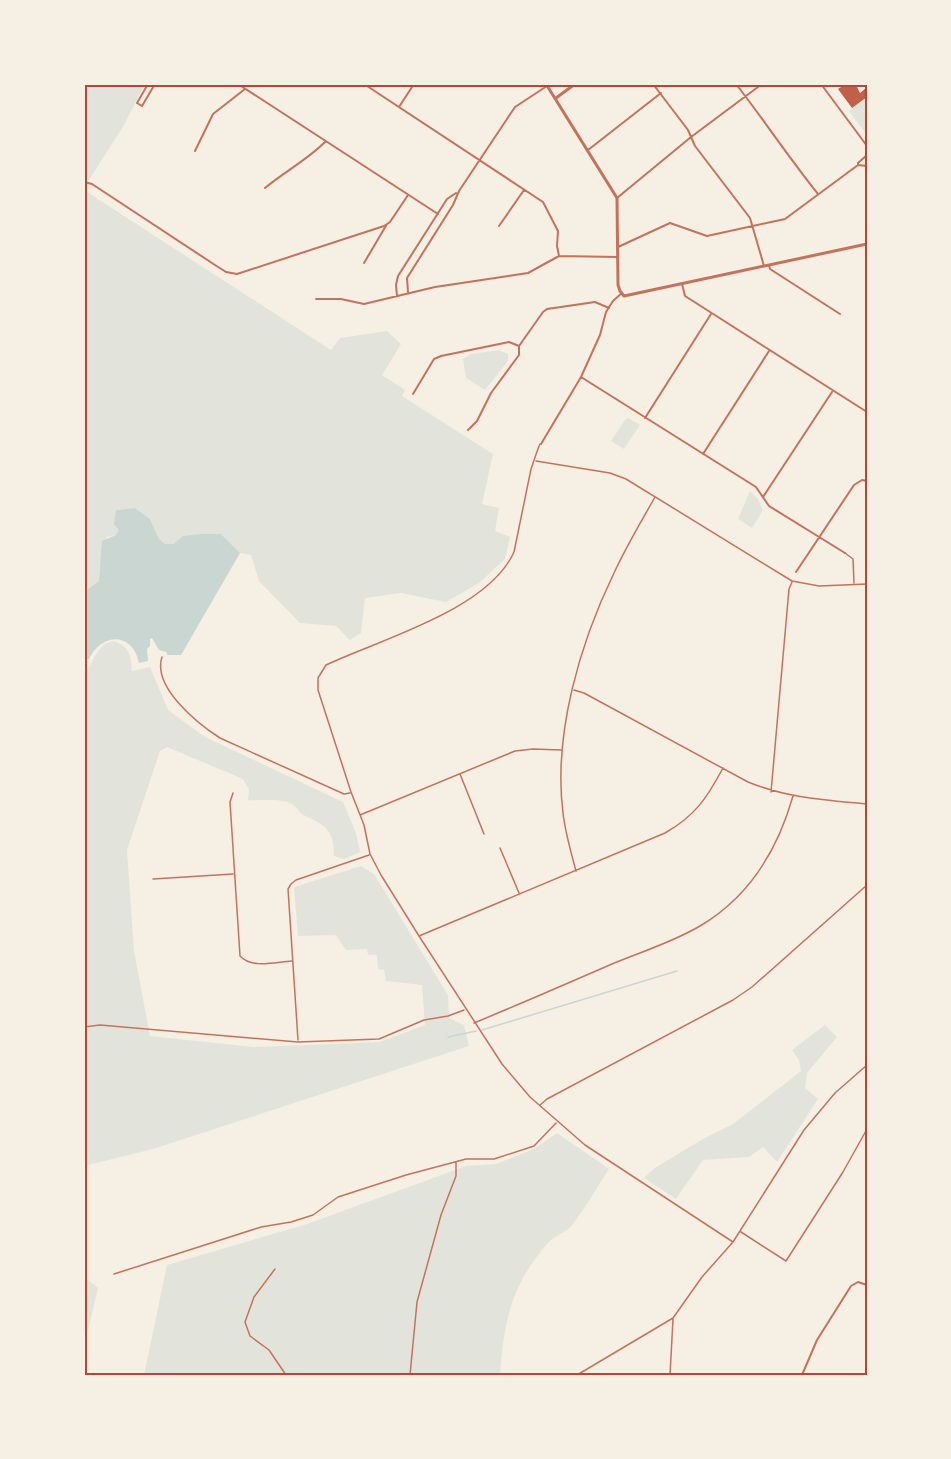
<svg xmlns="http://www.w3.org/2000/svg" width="951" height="1459" font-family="'PT Sans',sans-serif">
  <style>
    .green { fill: #e2e4dc }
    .water { fill: #c9d6d2 }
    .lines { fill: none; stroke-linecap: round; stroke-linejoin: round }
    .stream { stroke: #c9d6d2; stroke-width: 1.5 }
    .building { fill: #bf614a }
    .service { stroke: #c5725c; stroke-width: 1.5 }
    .minor { stroke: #c5725c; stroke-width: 2 }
    .tertiary { stroke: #c5725c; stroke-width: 3 }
    .neatline { fill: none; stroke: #b5482f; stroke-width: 2 }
  </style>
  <rect width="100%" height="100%" fill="#f6efe4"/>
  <path class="green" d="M84 84H145L124 125 84 188Z
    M867 97V135L849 111Z
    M84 190 331 350 340 338 387 331 401 344 382 375 405 390 402 396 493 454 482 504 499 508 495 531 510 537 505 559 479 583 446 602 401 593 365 598 361 633 350 640 336 626 300 623 259 581 251 555 240 553 221 534H201L174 544H165L159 539 150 519 135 508 116 510 120 530 116 535 107 537 100 565 99 581 84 592Z
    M499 350 508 354V361L485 390 466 378 463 359 471 354Z
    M628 418 640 425 624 449 611 441 625 420Z
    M750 491 758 499 763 510 752 528 738 519Z
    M114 641C130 647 131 655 132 671L150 667 168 710 205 737 343 802 356 833 360 852 344 859 334 856C334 828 325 826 302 814 298 811 296 806 292 804 281 798 260 801 248 800L249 790 243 779 167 747 160 751 127 850 134 951 150 1036 253 1047 380 1042 425 1025 422 985 386 981 384 970 378 969 377 955H368L367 949 346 950 336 935 298 936 294 887 361 866 374 874 448 995 449 1018 464 1025 469 1046 153 1149 84 1166V675C95 661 96 644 114 641Z
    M825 1025 837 1037 807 1073 805 1088 818 1099 777 1162 763 1147 749 1157 703 1160 676 1199 644 1178 655 1168 701 1140 733 1124 801 1071 799 1060 792 1050Z
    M557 1133 609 1169C597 1187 586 1207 573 1224 567 1232 555 1235 548 1243 511 1285 504 1321 500 1375H144L167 1265 307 1224 466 1166 496 1164 534 1149Z
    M84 1277 98 1288 84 1347Z"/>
  <path class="water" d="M135 508 150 519 159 539 165 544H174L183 536 201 534H221L240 553 181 655H168L166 652 159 650 152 638 150 639V646L147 649 148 661 139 663C133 632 102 632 89 659H84V592L99 581 102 541 116 535 119 530 114 524 116 510Z"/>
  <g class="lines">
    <path class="stream" d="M482 1030 677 971
      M448 1037 476 1031"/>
  </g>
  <path class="building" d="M846 84H859L861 86 857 87 860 93 867 87V97L852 108 838 89Z"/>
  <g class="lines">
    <path class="service" d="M540 444C536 453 534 461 531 469L514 552C488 610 381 639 326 665L318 678V690L351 792 364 825 370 854 381 875 419 936 502 1064 530 1097 585 1145 733 1242
      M536 461 610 473 626 479 792 581 819 586 867 584
      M845 553 853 559 854 583
      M162 657C152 687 198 724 220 738L344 794 350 793
      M574 690 584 693 748 782C787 798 825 800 867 804
      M460 774 484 834
      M771 792 789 589 792 582
      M233 793 230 802 240 956C252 969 275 962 292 961
      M360 815 515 751 533 749 561 750
      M500 848 519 893
      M576 871C571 852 565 832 563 813 553 734 580 643 614 573 626 547 641 522 655 497
      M153 879 233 874
      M419 936 665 833C695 816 707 798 723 768
      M474 1023C520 1004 566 984 612 964 641 952 673 942 700 926 749 897 778 849 793 796
      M84 1027 100 1025 298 1042 379 1039 424 1020 448 1016 464 1010
      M298 1040 288 889 291 884 296 880 369 855
      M540 1105 547 1099 733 1000 752 987 867 885
      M741 1232 786 1261 843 1172 867 1129
      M275 1269 254 1297 245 1322 250 1336 269 1350 286 1375
      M114 1274 261 1227 291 1222 313 1215 338 1197 406 1175 466 1159H494L534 1146 556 1123
      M410 1375 417 1302 441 1215 456 1176V1162
      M577 1375 673 1318 702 1277 733 1242 804 1130 835 1093 867 1065
      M670 1375 673 1319"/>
    <path class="minor" d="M148 84 137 103 142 106 155 84
      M238 84 438 214
      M364 84 543 202 558 231 557 246 559 256
      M653 84 688 130 695 146 750 218 764 266
      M736 84C764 120 789 158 818 194
      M821 84 867 146
      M399 107 414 84
      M588 150 661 93
      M195 151 213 114 245 89
      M858 165 867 166
      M84 182 92 184 215 265 226 272 237 274 384 226 390 222 408 195
      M265 188C284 172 307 160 325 142
      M617 198 691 137 762 84
      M499 226 524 190
      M618 247 670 223 707 236 785 219 858 165V163L867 155
      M364 263 387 224
      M769 265 770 269 840 314
      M682 284 685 296 867 412
      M408 292 407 278 453 205 459 191 515 107 547 86
      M397 296 396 285 398 276 447 199 456 193
      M316 299H341L364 304 435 287 528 273 559 256 618 257
      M581 377 756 487 769 506 845 553
      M413 394 434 359 441 356 509 342 519 346
      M645 418 711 314
      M468 430 477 421 491 393 519 355V346L543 312 547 309 595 302 609 308
      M541 444 581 377 600 335 606 312 613 301 622 293
      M703 454 769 351
      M763 497 832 392
      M796 572 854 485 862 480 867 481
      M802 1375 817 1340 851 1286 858 1282 867 1285"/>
    <path class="tertiary" d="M546 84 617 198 618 285 620 291 624 296 867 244
      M556 98 575 84"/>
  </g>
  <rect width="951" height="1459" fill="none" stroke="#f6efe4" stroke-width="171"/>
  <rect x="86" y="86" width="780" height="1288" class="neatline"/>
</svg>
